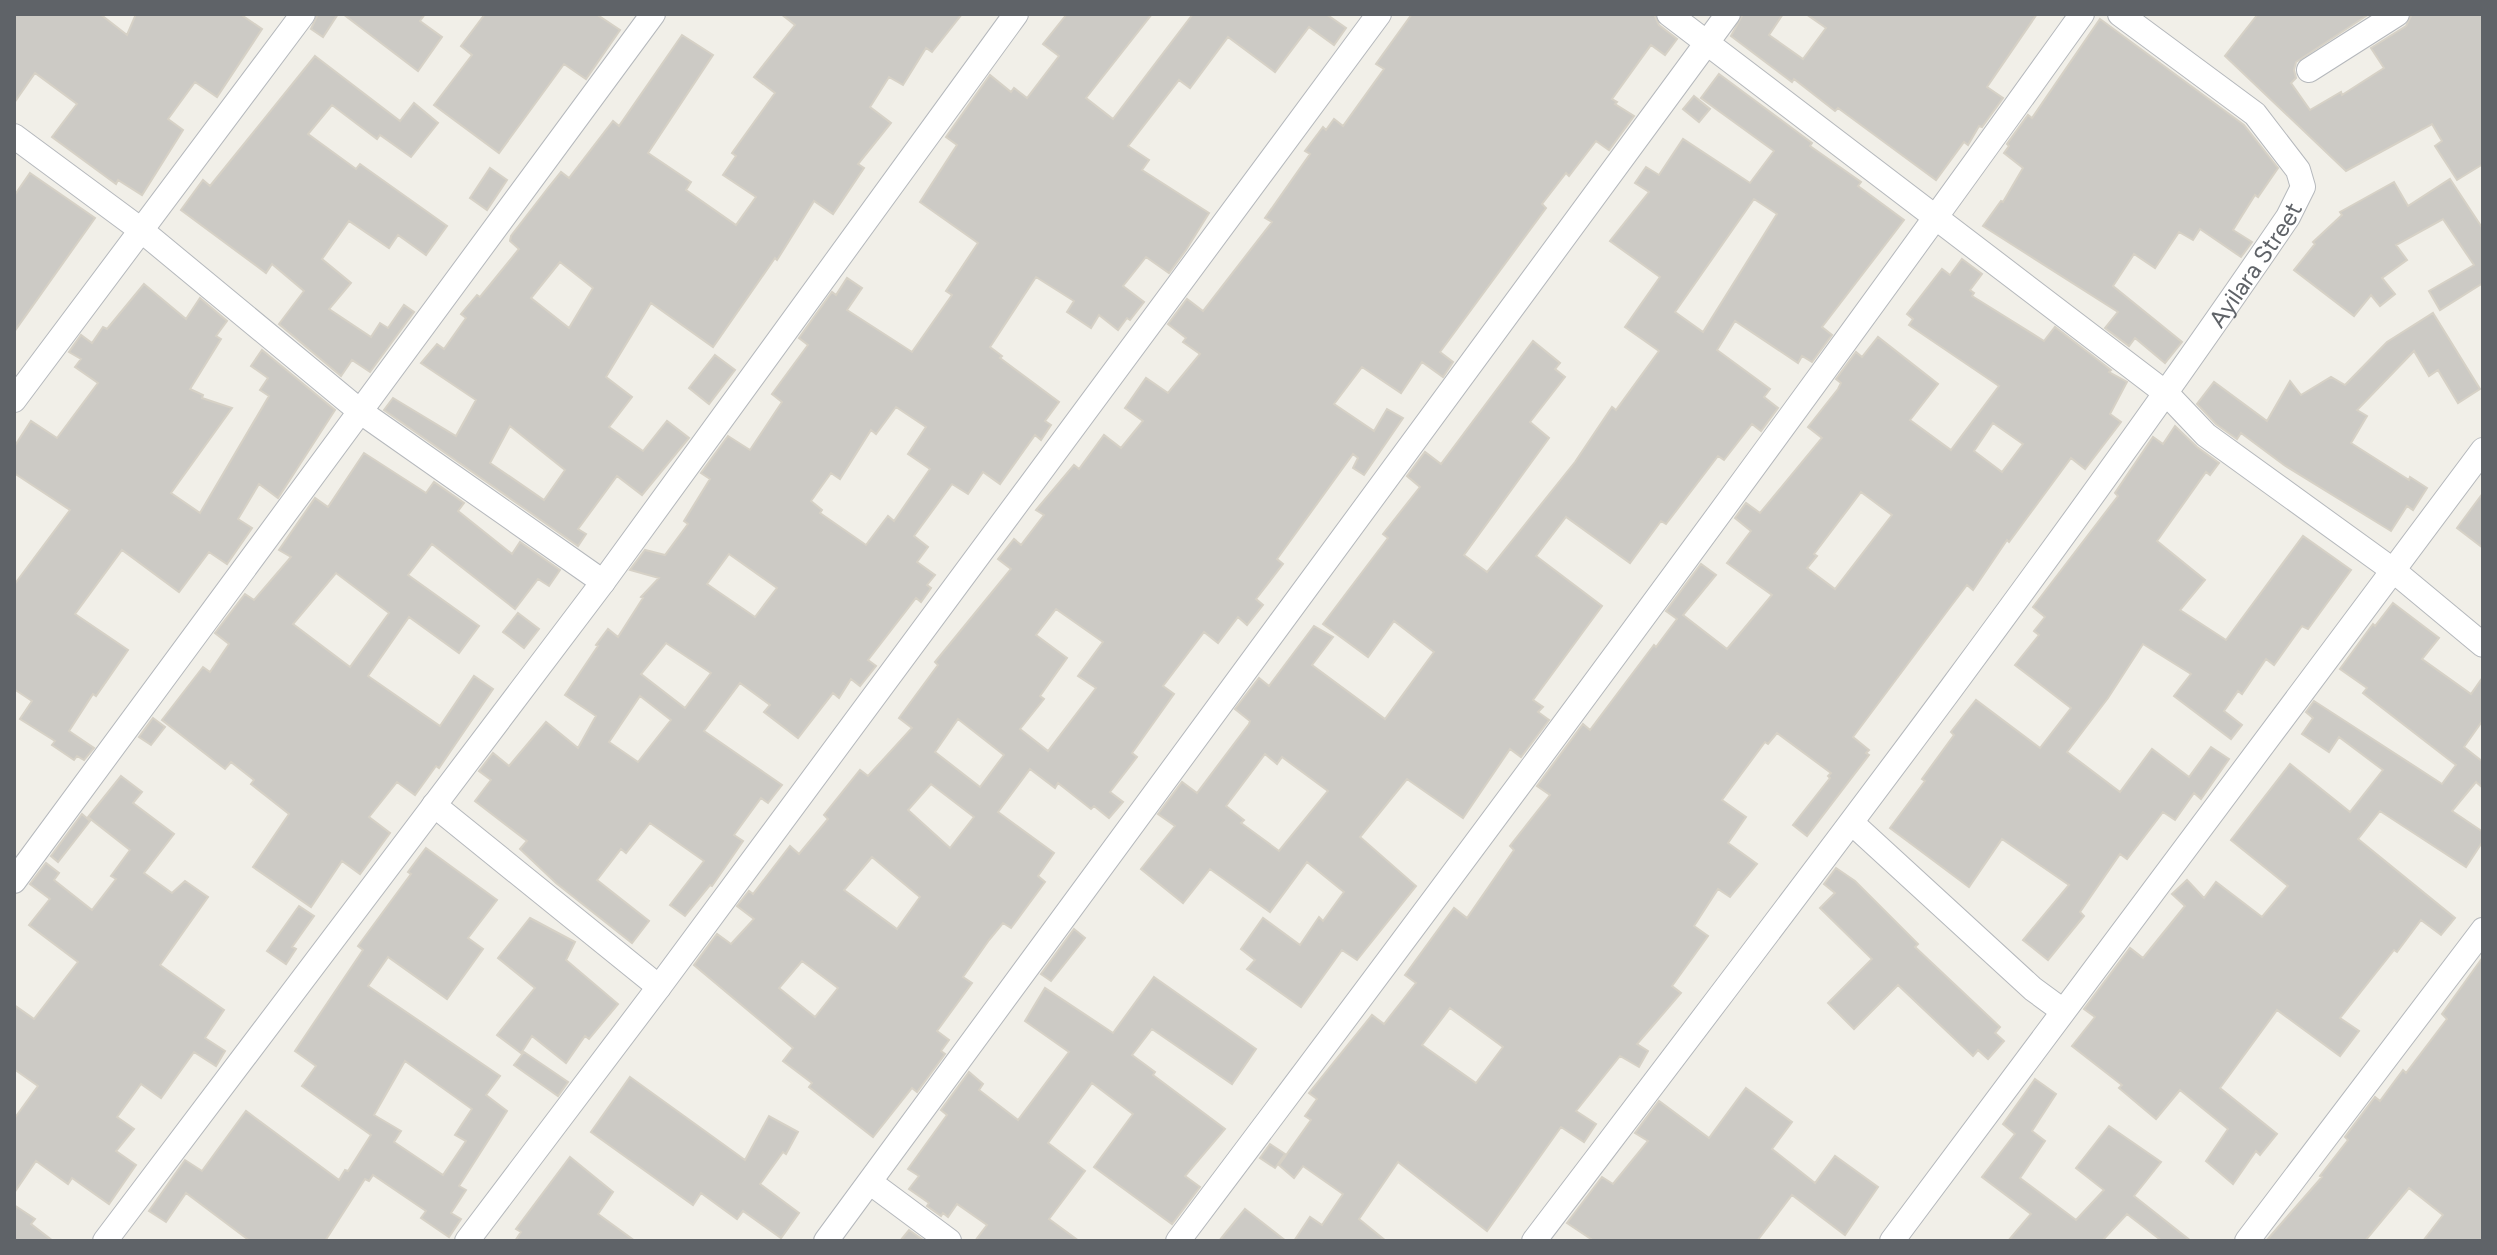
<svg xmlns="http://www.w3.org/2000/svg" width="2497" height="1255" font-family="Figtree,sans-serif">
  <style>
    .building { fill: #cccac5; stroke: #d6d1c6; stroke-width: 2; fill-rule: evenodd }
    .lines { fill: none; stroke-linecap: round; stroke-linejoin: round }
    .street-casing { stroke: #b5b8bc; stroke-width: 26 }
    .street { stroke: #fff; stroke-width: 24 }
    .labels { text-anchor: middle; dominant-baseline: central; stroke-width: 6; stroke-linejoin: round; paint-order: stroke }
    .street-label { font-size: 24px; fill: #5f6368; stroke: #fff }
  </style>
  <rect width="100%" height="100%" fill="#f1efe8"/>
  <path class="building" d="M14 14H100L127 35 136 14H240L262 29 217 97 195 82 168 119 183 130 142 195 118 180 116 184 52 137 77 104 35 73 14 103Z
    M318 14H338L323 37 311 29Z
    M343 14H425L420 21 442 37 418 71Z
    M485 14H596L620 30 586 79 564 64 499 153 434 105 472 55 461 46Z
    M781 14H962L932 52 926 48 903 85 889 77 870 107 891 123 858 164 864 168 833 214 814 201 777 260 775 258 713 347 651 303 606 377 632 397 609 427 643 451 667 421 689 438 642 495 617 476 578 529 586 534 578 546 384 410 393 398 456 436 476 400 421 363 437 344 444 349 466 318 461 314 477 295 480 297 519 249 510 241 511 236 548 188 561 172 569 178 613 121 619 126 682 35 713 55 648 153 691 182 686 190 736 225 756 197 723 175 736 156 732 153 775 93 754 77 795 25ZM560 262 593 288 569 328 531 298ZM510 426 565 470 544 500 490 463Z
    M1067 14H1152L1086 98 1113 119 1193 14H1326L1346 28 1334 45 1309 27 1275 72 1228 37 1190 88 1179 80 1128 146 1149 160 1142 170 1209 213 1186 250 1169 273 1146 257 1123 286 1144 302 1130 320 1127 318 1118 330 1099 315 1091 328 1067 312 1074 301 1036 277 990 347 1002 356 1000 358 1059 402 1045 421 1051 425 1041 440 1035 435 1000 484 983 472 968 494 952 484 914 536 928 547 917 562 935 575 927 585 931 588 921 602 916 598 868 660 876 666 860 686 851 679 839 698 833 693 798 738 764 712 770 705 740 683 704 731 782 785 768 803 761 798 734 835 743 841 712 886 710 885 685 916 670 905 704 861 650 823 626 853 621 849 597 880 649 921 632 943 556 883 520 849 527 841 475 801 491 780 479 771 493 753 509 766 546 722 578 748 596 716 565 695 598 646 596 645 608 629 618 637 643 598 641 597 659 578 630 570 645 550 665 555 688 524 684 521 710 479 701 473 728 436 750 450 782 402 772 394 808 345 799 338 832 292 836 295 847 278 862 288 847 310 912 352 952 295 946 291 978 243 920 202 957 145 946 137 990 75 1011 92 1014 88 1027 98 1059 56 1043 44ZM896 407 926 427 908 454 930 469 894 521 888 516 866 545 820 513 822 510 811 501 831 473 840 479 871 430 876 434ZM729 554 777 588 755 617 707 584ZM666 643 711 673 685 708 641 674ZM640 696 671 720 638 762 609 742Z
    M1412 14H1654L1659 25 1677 39 1665 55 1651 45 1612 99 1617 102 1615 104 1634 116 1609 150 1596 141 1569 176 1566 173 1542 204 1546 208 1440 352 1453 362 1443 377 1422 362 1401 393 1362 367 1334 404 1374 431 1387 409 1403 418 1364 475 1353 468 1358 458 1353 454 1277 559 1283 564 1256 599 1263 605 1247 625 1238 617 1218 643 1204 632 1163 686 1174 694 1132 753 1137 757 1110 792 1123 802 1109 818 1094 806 1091 809 1058 783 1055 788 1030 769 998 812 1054 853 1038 876 1045 882 1011 928 1003 923 989 940 963 977 972 983 937 1031 949 1040 941 1051 945 1054 917 1092 912 1088 873 1137 809 1087 812 1083 783 1061 793 1048 694 965 717 934 731 944 754 919 737 906 749 891 753 894 790 846 799 854 828 819 824 815 860 770 868 776 912 728 899 718 938 665 935 662 1011 569 998 559 1014 539 1021 545 1044 515 1036 510 1074 465 1079 469 1104 435 1121 448 1143 421 1125 408 1146 378 1168 393 1200 354 1183 342 1186 338 1168 324 1187 299 1203 311 1272 222 1265 218 1310 154 1305 151 1323 127 1326 130 1334 119 1343 126 1384 69 1376 64ZM1056 609 1103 642 1078 676 1096 688 1048 751 1020 729 1044 699 1040 696 1067 658 1036 635ZM958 719 1004 755 980 787 935 752ZM931 784 974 817 950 848 908 810ZM872 857 920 897 897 929 844 890ZM802 961 838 988 815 1017 779 988Z
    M1743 14H1783L1769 35 1803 59 1826 28 1806 14H2037L1987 87 2003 98 1982 127 1979 126 1968 145 1964 142 1936 180 1838 108 1835 111 1794 79 1792 82 1731 36Z
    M2258 14H2369L2296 62 2294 70 2296 78 2291 83 2310 110 2341 92 2342 95 2384 68 2371 48 2406 26 2412 14H2483V164L2457 180 2435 146 2442 141 2432 124 2346 171 2225 56Z
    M2100 19 2244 125 2278 168 2258 197 2255 195 2233 230 2252 242 2241 257 2200 229 2193 240 2179 232 2155 268 2134 254 2113 286 2182 342 2165 363 2135 338 2129 346 2105 328 2118 312 1983 226 2001 201 2003 202 2023 168 2004 153 2009 146 2007 144 2028 115 2032 118Z
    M315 56 400 121 414 103 438 123 411 157 380 135 377 139 332 105 308 134 356 169 360 164 447 226 426 255 398 235 389 248 349 221 322 259 351 283 329 309 371 337 380 323 388 328 404 305 414 312 370 372 352 360 341 376 279 324 304 291 272 264 266 273 181 210 203 180 210 186Z
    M1719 74 1812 143 1810 146 1861 182 1858 186 1904 220 1822 327 1832 335 1812 362 1802 356 1798 363 1735 321 1717 350 1770 389 1764 397 1778 408 1761 431 1752 424 1724 460 1718 456 1666 524 1661 521 1630 563 1566 517 1536 556 1602 606 1533 700 1543 707 1538 712 1549 720 1521 757 1510 749 1463 818 1407 779 1360 837 1416 886 1357 960 1342 950 1301 1007 1247 969 1255 960 1241 949 1263 918 1300 945 1319 917 1323 921 1344 892 1307 862 1270 912 1210 869 1183 903 1141 869 1175 826 1158 814 1182 782 1197 793 1249 724 1250 721 1235 709 1259 678 1269 686 1314 626 1333 637 1312 665 1385 719 1434 652 1394 621 1368 657 1323 624 1388 538 1383 534 1420 487 1407 476 1425 452 1441 464 1533 341 1560 363 1555 369 1565 377 1530 422 1549 438 1464 555 1487 572 1575 462 1612 407 1616 410 1659 351 1625 327 1660 277 1610 241 1649 192 1635 183 1646 167 1659 175 1683 139 1750 183 1774 151 1701 98ZM1754 199 1777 214 1703 332 1675 312ZM1265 754 1277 764 1282 757 1328 791 1279 851 1241 823 1244 820 1226 806Z
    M1694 96 1710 109 1699 122 1683 109Z
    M490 168 507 180 487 210 470 198Z
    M30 173 95 218 14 332V196Z
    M2450 179 2483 229V283L2440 310 2429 291 2474 265 2443 219 2396 245 2407 260 2382 278 2395 294 2380 306 2371 295 2354 316 2294 270 2315 244 2313 242 2342 215 2340 212 2394 182 2408 206Z
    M1962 259 1982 274 1970 290 1974 293 1972 296 2044 341 2055 327 2111 370 2109 372 2127 382 2110 414 2121 422 2085 469 2071 458 2009 542 2007 540 1973 590 1967 585 1948 610 1853 737 1869 750 1866 753 1869 755 1807 836 1793 825 1830 778 1828 776 1831 773 1777 733 1768 744 1765 742 1722 800 1746 817 1728 843 1757 864 1730 897 1718 889 1694 926 1708 936 1672 986 1681 993 1637 1044 1648 1051 1639 1067 1620 1056 1576 1111 1596 1124 1584 1142 1561 1127 1487 1231 1398 1162 1359 1219 1386 1241H1294L1310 1217 1322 1225 1343 1194 1303 1166 1294 1178 1279 1165 1311 1120 1305 1116 1317 1099 1309 1093 1372 1015 1384 1024 1416 983 1405 975 1454 908 1467 918 1514 850 1510 846 1550 795 1537 786 1583 724 1590 730 1654 645 1656 647 1677 619 1666 611 1701 564 1716 575 1683 615 1727 649 1772 595 1727 563 1751 531 1735 518 1746 503 1760 513 1822 438 1808 427 1838 389 1841 383 1836 379 1856 352 1862 357 1878 337 1938 384 1910 420 1951 450 1999 386 1909 325 1913 319 1907 314 1942 269 1950 275ZM1993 423 2023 444 2002 472 1974 451ZM1861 492 1892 515 1835 589 1807 568 1817 556 1814 554ZM1450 1008 1503 1047 1476 1083 1422 1045Z
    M144 284 186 319 200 298 227 321 216 336 221 339 190 389 203 395 202 398 232 408 171 493 200 513 269 396 260 390 268 378 251 366 262 350 335 410 278 498 259 484 238 519 252 528 227 564 209 552 179 592 122 550 75 614 128 650 96 696 93 694 69 731 94 748 84 760 77 756 74 760 52 745 55 741 20 719 32 701 14 689V585L70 510 14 473V447L31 421 57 438 98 383 75 367 81 359 69 352 81 335 92 343 103 327 107 329Z
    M2433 313 2480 389 2458 403 2438 370 2429 376 2414 351 2357 410 2367 416 2351 443 2409 480 2410 477 2427 488 2413 510 2407 506 2391 531 2284 465 2241 433 2237 439 2216 424 2197 404 2214 382 2267 421 2290 381 2301 395 2331 377 2345 385 2387 342Z
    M715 355 735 370 709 404 689 388Z
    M2175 426 2197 447 2219 463 2210 475 2206 472 2157 541 2205 580 2180 610 2226 640 2303 536 2351 570 2308 629 2302 626 2274 665 2266 659 2242 694 2238 691 2224 711 2242 725 2231 739 2174 696 2191 674 2143 644 2108 698 2067 752 2120 792 2152 749 2189 777 2211 747 2229 759 2201 799 2194 793 2175 820 2163 812 2127 859 2120 854 2080 912 2084 916 2048 960 2023 940 2069 885 2002 839 1969 887 1890 828 1925 781 1922 779 1954 735 1951 732 1976 700 2040 748 2071 708 2015 665 2039 635 2034 631 2045 617 2033 607 2118 496 2115 493 2153 437 2163 444Z
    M364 453 426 493 434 482 464 503 458 511 512 554 520 542 560 570 549 586 538 579 515 609 432 544 408 575 479 626 459 653 409 617 368 676 440 726 474 676 493 689 439 768 436 766 415 795 397 782 369 817 390 833 360 874 342 861 311 907 253 867 289 814 251 784 254 780 231 762 225 769 162 720 203 667 210 672 229 644 215 633 245 594 254 600 291 557 279 550 315 498 328 507ZM336 573 389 613 350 667 293 624Z
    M2483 493V548L2457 528Z
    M2393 603 2439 638 2422 659 2471 694 2483 677V720L2464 747 2483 762V788L2476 782 2452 811 2483 832V841L2466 867 2380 811 2358 839 2455 918 2441 935 2421 920 2397 952 2394 950 2340 1018 2359 1031 2340 1056 2277 1010 2220 1088 2277 1134 2260 1155 2256 1151 2233 1184 2206 1161 2228 1129 2180 1090 2156 1119 2119 1088 2122 1085 2072 1046 2095 1017 2084 1009 2130 948 2143 958 2185 906 2172 894 2187 880 2204 898 2216 882 2262 917 2288 886 2231 840 2290 764 2350 812 2383 770 2339 737 2329 752 2302 734 2313 718 2306 712 2314 701 2442 784 2456 765 2363 693 2367 688 2340 669 2373 624 2375 626Z
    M518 613 539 629 524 648 503 632Z
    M153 718 165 727 151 745 139 737Z
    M121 776 142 792 133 803 174 834 144 873 172 893 185 881 208 897 160 965 224 1010 205 1038 225 1051 216 1066 194 1052 161 1098 141 1084 117 1117 134 1129 116 1151 136 1165 109 1204 72 1178 68 1184 36 1161 14 1193V1119L38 1086 14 1069V1005L34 1019 78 962 29 925 50 899 30 884 46 863 59 873 54 880 92 910 116 879 111 876 130 850 88 817Z
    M82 814 90 821 58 862 51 856Z
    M426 848 497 900 468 938 483 949 447 999 388 957 368 986 500 1076 486 1095 507 1111 459 1186 466 1190 451 1213 461 1219 449 1237 421 1218 426 1211 373 1175 369 1181 365 1179 325 1241H250L186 1193 166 1222 149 1211 185 1160 202 1171 246 1111 339 1180 345 1170 348 1171 371 1135 302 1086 316 1066 295 1051 363 950 358 946 411 874 408 872ZM405 1061 472 1109 455 1135 466 1141 443 1175 394 1142 401 1131 374 1115Z
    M1836 868 1855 881 1918 944 1915 947 2000 1027 1995 1033 2004 1041 1988 1059 1978 1050 1973 1056 1898 985 1854 1029 1828 1003 1872 959 1820 908 1835 893 1824 884Z
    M299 906 314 916 292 947 296 949 286 964 267 951Z
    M530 918 575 942 566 960 618 1004 589 1039 585 1036 566 1063 532 1036 521 1053 497 1035 535 988 498 958Z
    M1074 929 1085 938 1051 981 1041 974Z
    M2483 957V1241H2423L2443 1215 2409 1188 2365 1241H2266L2322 1177 2320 1176 2348 1140 2345 1137 2375 1097 2380 1101 2403 1070 2406 1073 2447 1019 2442 1014Z
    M1154 977 1256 1049 1232 1084 1152 1029 1132 1055 1155 1072 1153 1075 1225 1129 1185 1176 1200 1187 1172 1224 1094 1167 1133 1114 1092 1083 1048 1143 1085 1171 1049 1219 1079 1241H975L987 1225 957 1204 948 1217 943 1213 941 1216 927 1206 929 1203 909 1189 919 1176 908 1169 947 1115 941 1110 969 1072 983 1084 979 1090 1018 1120 1069 1052 1025 1021 1045 988 1113 1033Z
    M524 1052 568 1082 558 1096 514 1065Z
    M630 1077 745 1160 769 1116 798 1132 786 1154 783 1152 760 1184 799 1213 781 1238 743 1211 737 1219 701 1193 693 1205 591 1132Z
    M2035 1079 2056 1094 2032 1131 2045 1141 2020 1178 2076 1220 2104 1190 2076 1168 2109 1126 2161 1162 2134 1196 2191 1241H2162L2127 1214 2102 1241H2008L2031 1214 1982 1177 2015 1134 2003 1124Z
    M1746 1088 1792 1122 1772 1149 1815 1183 1835 1156 1878 1187 1845 1235 1792 1195 1757 1241H1594L1567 1223 1602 1177 1613 1184 1648 1141 1635 1133 1659 1101 1709 1138Z
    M1270 1144 1285 1154 1275 1168 1260 1158Z
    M570 1157 613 1192 598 1214 635 1241H515L521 1232 516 1229Z
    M14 1205 35 1219 31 1224 53 1241H14Z
    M1245 1209 1286 1241H1219Z
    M909 1230 923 1240V1241H900Z"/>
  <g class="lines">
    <defs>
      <g id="street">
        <path d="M1669 14 2167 394 2206 435 2394 571 2483 645"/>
        <path d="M2309 70 2397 14"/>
        <path d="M14 136 141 230 361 412 603 582"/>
        <path d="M14 400 303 14"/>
        <path d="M434 805 659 987"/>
        <path d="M1852 823 2033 989 2063 1011"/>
        <path d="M14 881 653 14"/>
        <path d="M871 1183 949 1241"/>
        <path d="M105 1241 603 582 1016 14"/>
        <path d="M467 1241 659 987 1379 14"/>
        <path d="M826 1241 1728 14"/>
        <path d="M1178 1241C1484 835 1786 427 2082 14"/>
        <path id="s1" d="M1534 1241C1790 904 2049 567 2288 217L2303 187 2298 170 2255 114 2120 14"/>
        <path d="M1892 1241 2483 450"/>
        <path d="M2247 1241 2483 930"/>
      </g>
    </defs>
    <use href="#street" class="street-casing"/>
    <use href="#street" class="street"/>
  </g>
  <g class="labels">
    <g class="street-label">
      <text stroke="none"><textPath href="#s1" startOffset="1214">Ayilara Street</textPath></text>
    </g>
  </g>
  <rect width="2497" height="1255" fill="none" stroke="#5f6368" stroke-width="32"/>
</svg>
